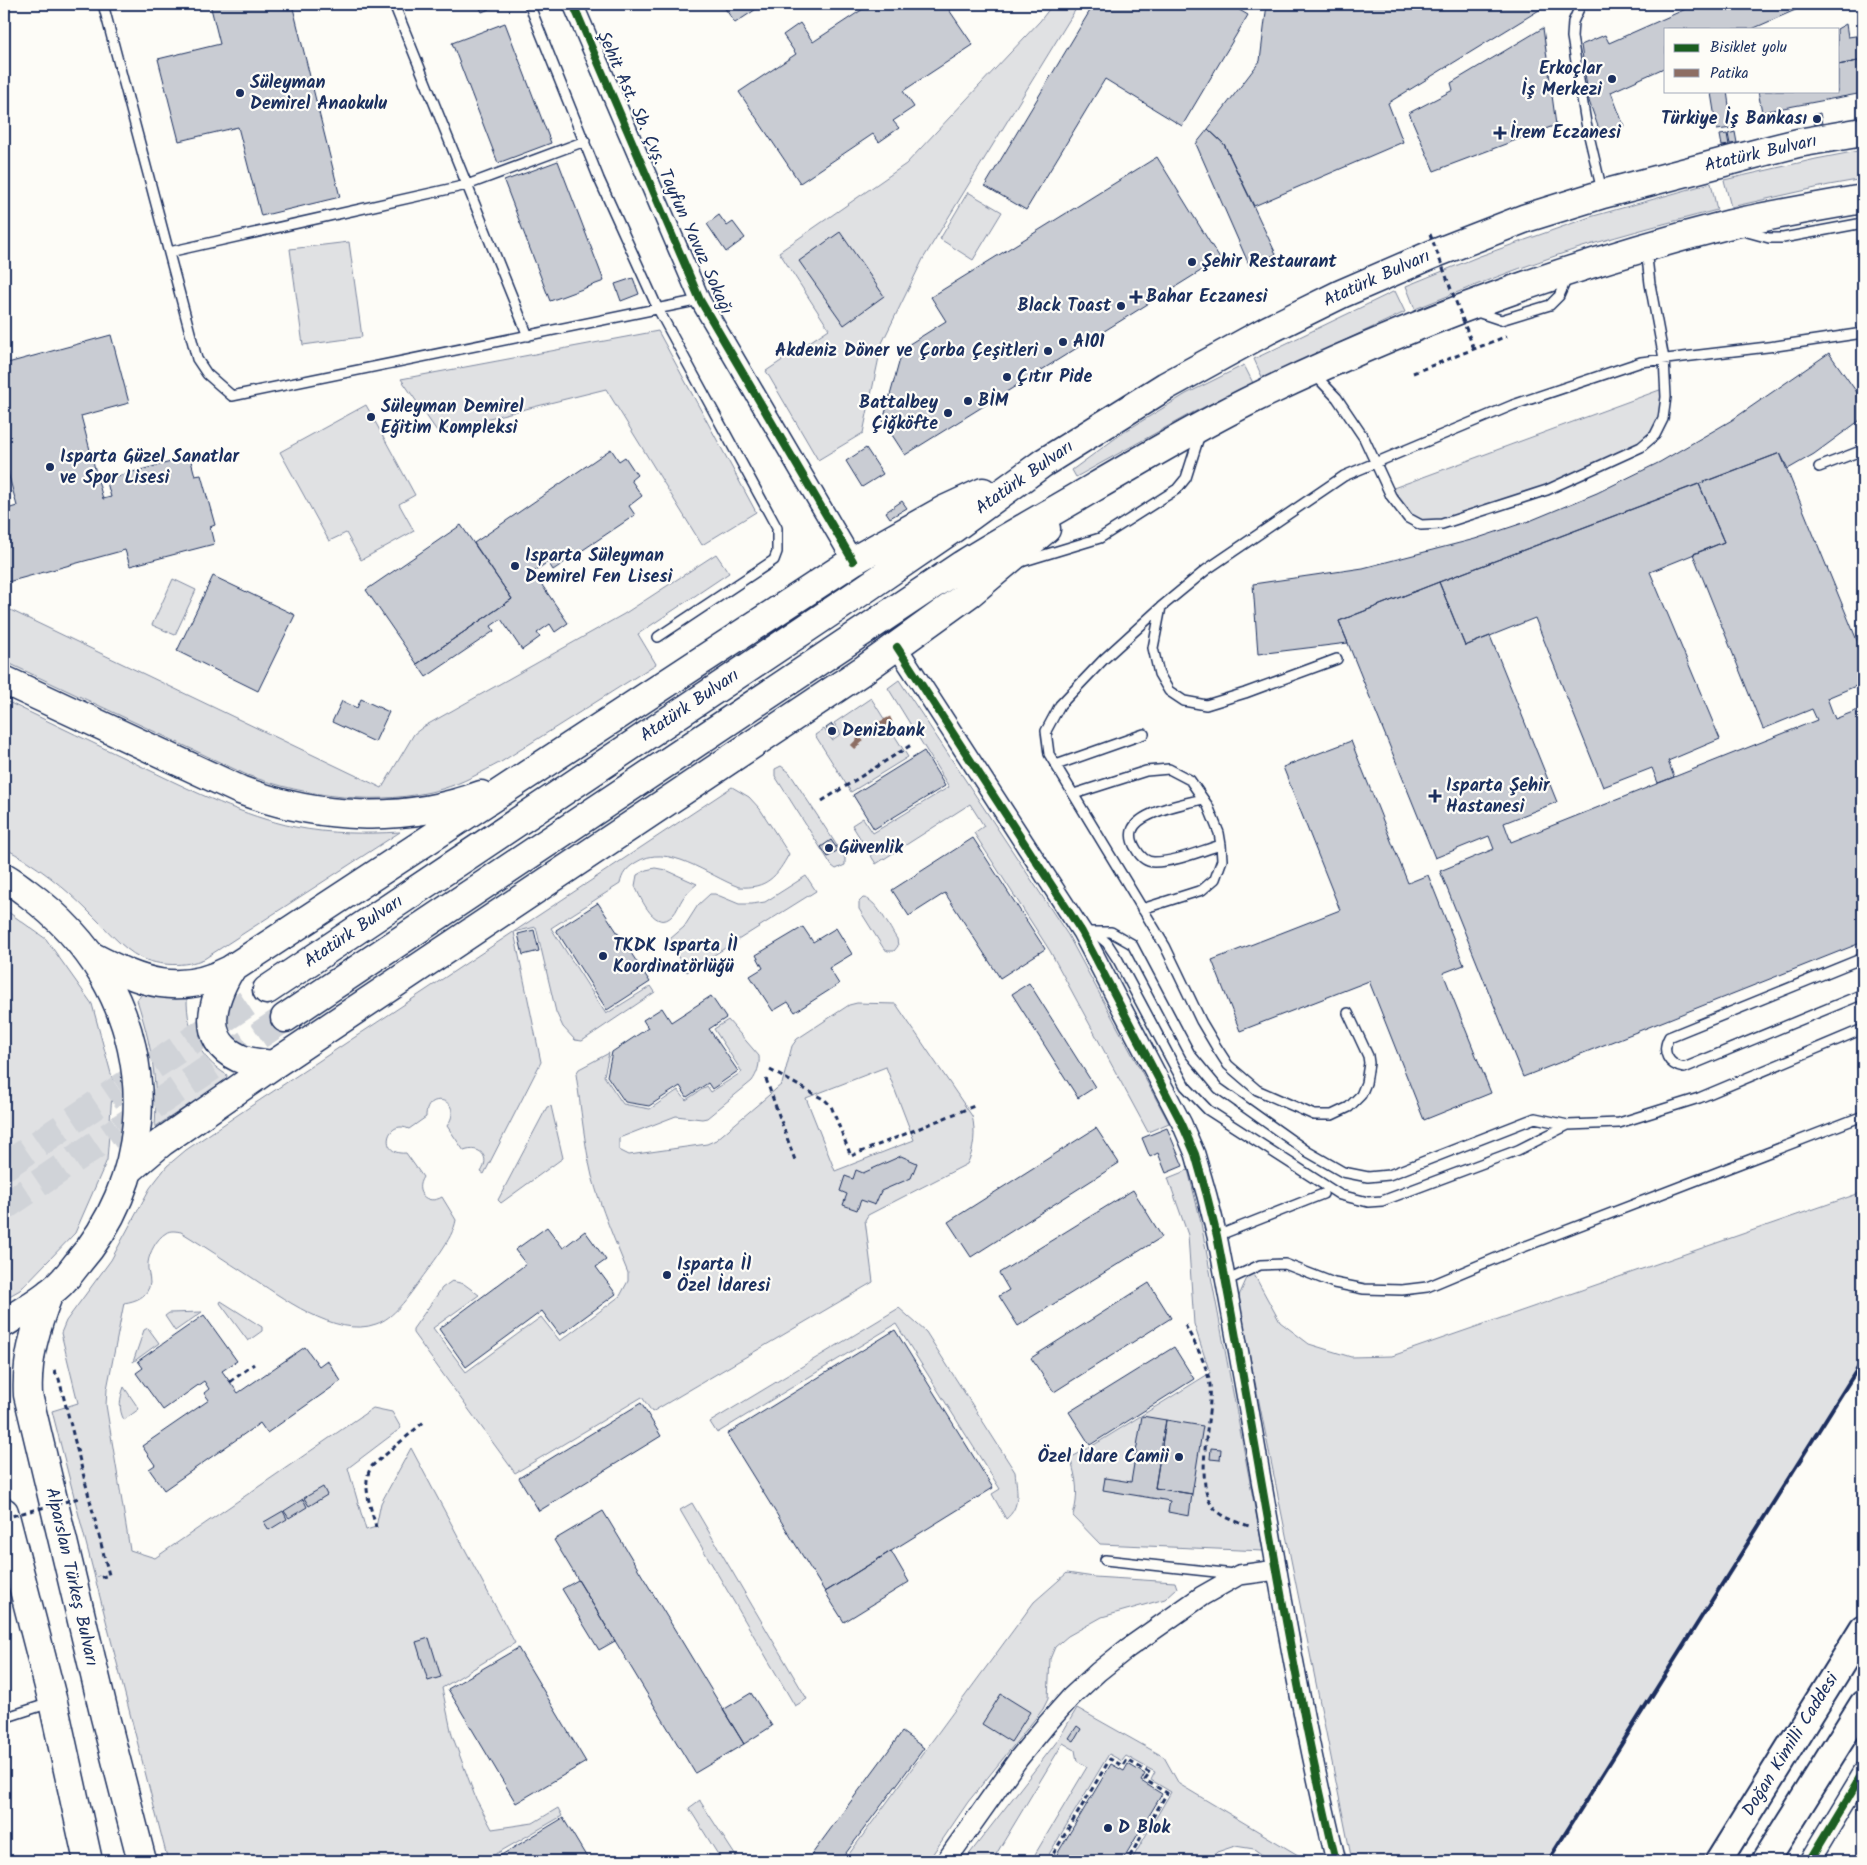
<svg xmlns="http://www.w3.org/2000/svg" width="1867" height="1865" font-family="Kalam,sans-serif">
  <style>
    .green { fill: #e0e1e3; stroke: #7e88a0; fill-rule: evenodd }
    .building { fill: #c9ccd3; stroke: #1b2f5e }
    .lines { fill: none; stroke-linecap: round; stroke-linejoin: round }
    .primary-tunnel { stroke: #d0d3d8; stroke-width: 28; stroke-dasharray: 28 14; stroke-linecap: butt }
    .highway-tunnel { stroke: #d0d3d8; stroke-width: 28; stroke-dasharray: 28 14; stroke-linecap: butt }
    .lane-casing { stroke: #1b2f5e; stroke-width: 12 }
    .street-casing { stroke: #1b2f5e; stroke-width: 22 }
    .secondary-casing { stroke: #1b2f5e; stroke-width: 30 }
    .primary-casing { stroke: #1b2f5e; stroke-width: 31 }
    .highway-casing { stroke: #1b2f5e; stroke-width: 31 }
    .path { stroke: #1b2f5e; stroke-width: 3; stroke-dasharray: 5 4; stroke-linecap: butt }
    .lane { stroke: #fdfcf7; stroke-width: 9 }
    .street { stroke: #fdfcf7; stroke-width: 19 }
    .secondary { stroke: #fdfcf7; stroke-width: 26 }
    .primary { stroke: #fdfcf7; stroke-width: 28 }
    .highway { stroke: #fdfcf7; stroke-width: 28 }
    .rail { stroke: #1b2f5e; stroke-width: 4 }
    .path-bridge { stroke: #1b2f5e; stroke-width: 3; stroke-dasharray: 5 4; stroke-linecap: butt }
    .quiet { stroke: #8d6e63; stroke-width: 6; stroke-dasharray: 12 6; stroke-linecap: butt }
    .cycleway-casing { stroke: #fdfcf7; stroke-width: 11 }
    .cycleway { stroke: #1b5e20; stroke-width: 8 }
    .poi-dot { fill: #1b2f5e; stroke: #fdfcf7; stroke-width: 2 }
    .labels { text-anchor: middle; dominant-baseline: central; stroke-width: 4.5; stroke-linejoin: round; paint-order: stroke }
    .poi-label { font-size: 18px; font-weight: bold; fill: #1b2f5e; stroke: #fdfcf7; text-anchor: start }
    .street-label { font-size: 18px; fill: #1b2f5e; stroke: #fdfcf7 }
  </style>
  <rect width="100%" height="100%" fill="#fdfcf7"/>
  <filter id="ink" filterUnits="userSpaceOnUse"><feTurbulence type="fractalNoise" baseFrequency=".02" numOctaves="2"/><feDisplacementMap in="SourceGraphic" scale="10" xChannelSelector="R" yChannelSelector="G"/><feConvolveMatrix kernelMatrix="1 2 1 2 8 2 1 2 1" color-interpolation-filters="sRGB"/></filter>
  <g filter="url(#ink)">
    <path class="green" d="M1053 4H1079L923 259 882 343 863 433 818 460 766 371 829 329 779 252 906 164 1040 21Z
      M1863 150V179L1829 185 1731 207 1724 180 1816 159Z
      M1711 183 1717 210C1663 224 1608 238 1555 256 1507 272 1461 291 1415 309L1406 286 1480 256 1590 217Z
      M968 192 1002 212 973 260 940 239Z
      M349 242 362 337 303 345 290 249Z
      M1395 291 1405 312 1263 379 1254 359Z
      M658 331 756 512 702 545 606 389 437 431 401 379Z
      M1244 365 1253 383 1192 413 1076 477 1072 470 1124 432 1186 394Z
      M1665 388 1655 435 1602 466 1442 524 1421 525 1408 518 1388 490Z
      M366 405 415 495 399 504 414 531 361 560 346 533 329 541 280 452Z
      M716 554 729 573 638 634 656 664 501 762C482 772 463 783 442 789 379 807 307 797 247 775L4 661V607L382 788 414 734 423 727 624 614Z
      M173 579 196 590 175 635 152 625Z
      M899 680 1068 935 1169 1123 1148 1132 1050 951 974 833 984 826 970 804 876 864 852 825 863 818 873 833 949 787 888 688Z
      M871 698 908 757 851 792 815 735 824 729 832 740 841 734 834 723Z
      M4 700C52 723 99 746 147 769 195 792 243 816 295 827 330 834 365 834 400 832L204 959C185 967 159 966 141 958 121 948 105 927 89 912 64 887 36 864 4 848Z
      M781 766 789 772 845 858V865L836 869 832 866 775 776V769Z
      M732 787 749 797 760 809 789 854C777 876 767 889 739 887 708 876 668 841 635 863 626 869 622 874 620 884L551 928 606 1014 651 986 655 992 582 1041 575 1040 563 1027 556 1012 536 927 514 932 541 1062 484 1174 481 1172C491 1157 480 1145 464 1151L447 1126C466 1099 425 1089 426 1117L409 1129C386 1118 378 1156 406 1153L423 1177C413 1192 427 1206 442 1197L456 1220C453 1239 430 1266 419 1282 408 1297 394 1318 376 1324 336 1339 280 1296 248 1275 226 1261 204 1246 181 1232 176 1231 170 1230 166 1233 157 1238 149 1253 148 1263 147 1270 150 1276 150 1283 148 1297 136 1301 124 1303L107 1389 106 1405 130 1550 155 1558 373 1408 392 1412 401 1428 348 1468 366 1530 376 1527 381 1503 411 1448 515 1643 442 1688 452 1735 476 1799 492 1829 533 1823 558 1808 562 1816 489 1858 490 1861H168L52 1411 78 1403 61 1333 66 1321 111 1260 150 1188 167 1166 186 1150 236 1116Z
      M655 868 666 870 697 884C692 888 687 893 683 898 679 904 677 911 673 915 656 934 641 899 635 886L637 875 646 870Z
      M806 876 816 891 687 972 669 942 670 939 684 927 698 905 710 894H715L739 904H752L765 902Z
      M863 898C876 898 890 929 897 939L898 946 894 951H888L884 949 859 909V902Z
      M4 909 46 939 92 1004 113 1081 107 1160 75 1233 20 1290 4 1299Z
      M142 994 187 999C187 1031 199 1058 227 1075L226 1081 155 1127C158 1080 151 1044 137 1000Z
      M857 1003 896 1004 972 1116C976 1130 974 1152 967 1164L868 1215 865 1220 873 1282 652 1412 642 1397 515 1473 413 1333V1329L442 1288 452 1281 464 1284 479 1295 433 1328 466 1372 541 1317 560 1341 620 1296 628 1281V1273C615 1241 601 1209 592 1176 584 1142 581 1108 576 1074L579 1069 609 1053 604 1076 623 1104 650 1109 678 1090 686 1100 707 1086 711 1092 742 1072 714 1029 728 1020 759 1056C760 1065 757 1074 752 1081L707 1118 702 1119 676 1116 619 1138V1150L629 1155 707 1144 716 1140 782 1084 792 1046 797 1039 849 1005ZM886 1067 914 1140 835 1171 806 1098Z
      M551 1106 563 1158 501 1203 498 1200 547 1107Z
      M1188 1170 1200 1218 1263 1551 1100 1544 1073 1516C1079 1495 1077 1479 1070 1458L1089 1448 1210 1373 1194 1324 1188 1235 1168 1178Z
      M1863 1192V1360L1548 1861H1352L1238 1298 1251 1269 1280 1322 1309 1344 1351 1357 1392 1356Z
      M221 1301 262 1327V1331L248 1341 220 1303Z
      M899 1308 926 1332 1015 1472C1017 1490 1021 1507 1006 1519L992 1494 1000 1489 896 1324 717 1433 710 1422Z
      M202 1312 175 1331 165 1316 169 1313Z
      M148 1328 159 1343 133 1362 144 1330Z
      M124 1387 139 1409 124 1420C118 1409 120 1398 124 1387Z
      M692 1503 807 1699 795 1706 680 1510Z
      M1067 1573 1094 1577 1175 1582 1177 1588 1165 1599 1102 1617 1068 1636 1055 1647 1050 1659 1048 1699 1043 1709 968 1802 928 1861H844L1034 1602Z
      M1077 1708 1164 1757 1179 1784 1308 1861H1271L1254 1849 1235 1846 1217 1852 1207 1861H1131L1171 1792 1151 1780 1155 1772 1126 1756 1122 1761 1109 1754 1045 1861H1031L1087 1767 1077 1761 1075 1750 1063 1743 992 1861H964L1058 1740Z
      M700 1800V1801L739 1861H722L689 1808Z"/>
    <path class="building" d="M210 4H292L340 197 261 216 238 127 179 141 158 59 220 44Z
      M478 4H498L499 5 482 12Z
      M722 4H764L735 23Z
      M852 4H876L868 8 863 9Z
      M876 4H945L973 45 903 91 914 107 893 121 899 128 879 142 873 134 800 183 739 92 796 54 783 35 800 23 813 42 863 9 868 8Z
      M1094 4H1229L1248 15 1182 126 1105 79 1026 210 985 186Z
      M1267 4H1549L1388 103 1403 142 1254 206 1224 144 1208 129 1260 61Z
      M1697 4H1809L1752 29H1666V67L1611 92 1624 126 1601 135 1589 101 1581 45 1605 35 1609 43Z
      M505 23 551 143 498 163 452 43Z
      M1846 24 1848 37 1863 35V60L1838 65 1837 29Z
      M1543 28 1556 125 1434 171 1409 113 1453 90 1451 83Z
      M1863 60V93L1762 112 1758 91H1838V65Z
      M1727 91 1732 128 1717 130 1711 93Z
      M1820 113 1822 124 1815 125 1813 115Z
      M1208 129 1224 144 1276 254 1250 267 1196 144Z
      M1735 132 1737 143 1730 144 1728 134Z
      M1727 134 1729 145 1722 146 1720 135Z
      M1157 157 1220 259 905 455 883 421 903 348 946 321 931 297Z
      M558 161 604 281 550 301 504 181Z
      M719 215 727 226 733 222 745 238 726 252 707 224Z
      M840 232 884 296 844 325 799 261Z
      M633 278 639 294 621 301 615 284Z
      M111 335 129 403 81 416 103 499 111 497 106 479 190 457 195 476 201 475 215 525 210 527 214 544 130 566 125 550 4 583V510L17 506 4 458V364Z
      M1829 353 1863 401V418L1814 454 1788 469 1780 453 1439 582 1339 621 1348 643 1258 654 1253 584 1363 568 1475 539 1532 520 1597 493 1660 462 1732 420Z
      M866 448 883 474 862 487 846 461Z
      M611 449 619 461 625 457 637 475 631 480 642 496 629 506 635 515 553 570 548 562 533 572 568 623 555 632 550 624 537 633 540 637 522 650 501 619 491 626 494 631 426 677 417 664 512 599 474 543Z
      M1780 453 1863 655V683L1827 698 1835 719 1863 708V942L1523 1077 1440 871 1494 849 1489 836 1435 858 1339 621 1439 582 1465 646 1490 636 1557 802 1504 823 1511 842 1817 720 1812 709 1763 729 1693 554 1724 542 1699 484Z
      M1699 484 1724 542 1650 572 1720 739 1668 761 1674 777 1658 783 1652 768 1603 787 1535 618 1465 646 1439 582Z
      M902 501 907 508 890 518 886 512Z
      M461 525 512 599 417 664 366 590Z
      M213 576 295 615 258 691 177 651Z
      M361 699 389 712 375 742 332 722 342 701 357 708Z
      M832 724 838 733 832 737 826 728Z
      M1351 741 1408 883 1428 875 1464 965 1443 973 1491 1093 1424 1120 1369 981 1240 1031 1212 960 1340 910 1283 767Z
      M924 751 945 786 874 829 853 795Z
      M973 838 1045 949 1000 978 945 893 909 916 892 890Z
      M831 840 838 850 828 857 821 847Z
      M598 903 650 982 607 1010 556 930Z
      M803 927 813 942 836 928 852 954 829 968 839 984 795 1012 788 1002 773 1011 750 976 763 968 756 955Z
      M534 930 539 951 523 955 518 934Z
      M1029 983 1095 1087 1078 1098 1012 994Z
      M711 996 726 1018 709 1029 738 1071 712 1089 708 1083 687 1097 680 1086 649 1106 625 1102 607 1076 612 1052 648 1028 643 1020 662 1008 671 1022Z
      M1096 1128 1119 1163 971 1257 948 1222Z
      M1167 1128 1183 1166 1166 1173 1158 1153 1150 1157 1142 1138Z
      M901 1156 917 1163 911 1178 881 1191 875 1205 861 1200 857 1210 843 1205 847 1194 840 1191 845 1176 853 1179 856 1170 863 1173Z
      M1133 1190 1162 1237 1018 1326 999 1296 1009 1290 999 1273Z
      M547 1227 563 1248 585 1231 606 1260 596 1267 616 1294 560 1335 542 1311 466 1367 439 1329 526 1264 515 1250Z
      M1149 1283 1171 1318 1054 1392 1031 1358Z
      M204 1315 237 1361 222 1371 238 1393 305 1347 319 1366 327 1360 341 1381 267 1433 260 1423 164 1490 149 1469 155 1465 142 1446 209 1400 204 1393 209 1389 204 1381 163 1410 136 1373 143 1368 138 1361Z
      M895 1330 993 1488 825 1592 727 1434Z
      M1174 1347 1194 1379 1090 1445 1069 1412Z
      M641 1403 661 1436 539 1511 519 1478Z
      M1142 1416 1166 1420 1155 1488 1192 1494 1189 1516 1168 1512 1170 1501 1103 1490 1105 1478 1131 1482Z
      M1166 1420 1203 1426 1192 1494 1155 1488Z
      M1211 1448 1221 1449 1220 1460 1210 1459Z
      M323 1487 327 1495 309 1506 304 1498Z
      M303 1499 307 1507 289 1518 284 1511Z
      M283 1511 287 1519 269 1530 264 1522Z
      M603 1511 744 1744 695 1773 554 1540Z
      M891 1551 909 1582 844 1622 825 1592Z
      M578 1580 615 1641 599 1650 562 1589Z
      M429 1638 441 1677 428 1681 416 1642Z
      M518 1648 586 1762 516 1803 448 1689Z
      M751 1693 772 1726 744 1744 723 1710Z
      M1001 1694 1030 1712 1011 1742 982 1724Z
      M1077 1726 1081 1729 1074 1741 1069 1738Z
      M902 1732 924 1748 840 1861H807Z
      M1111 1764 1124 1771 1128 1764 1145 1774 1141 1781 1162 1794 1122 1861H1053Z
      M563 1818 589 1861H494L493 1860Z"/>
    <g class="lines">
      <path class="primary-tunnel" d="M119 1089 267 990
        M119 1129 285 1018"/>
      <path class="highway-tunnel" d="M4 1167 119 1089
        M4 1207 119 1129"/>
      <defs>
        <path id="lane" d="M103 4 197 359 207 374 232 396 700 300
          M394 4 528 336
          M529 4 599 179 658 309 777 528V552L774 560 658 637
          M1581 4 1573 22 1572 37 1586 123 1602 191
          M1740 230 1769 238H1783L1863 223
          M169 252 467 185 585 141
          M1474 311 1501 320 1550 305 1559 296 1567 278
          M1315 375 1337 398 1364 438 1391 496 1408 518 1421 525 1442 524 1547 490 1641 447 1655 435 1663 419 1666 397 1664 359 1650 284 1646 249
          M1819 467 1863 450
          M1021 562 1100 538 1177 489 1186 478 1200 434
          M1161 607 1153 648 1159 674 1169 691 1184 701 1206 705 1245 693 1337 659
          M1056 765 1144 734
          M1074 794 1146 771 1169 769 1190 780 1208 806 1219 833 1221 845 1222 860 1215 879 1202 890 1142 909
          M1203 799C1186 803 1137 812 1132 831 1130 838 1133 844 1136 849 1140 856 1145 862 1154 862 1176 862 1200 851 1221 845
          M1082 932H1111L1132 944 1190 1054 1218 1088 1308 1152 1343 1172 1368 1177 1389 1175 1535 1118 1568 1125 1619 1123 1699 1098 1863 1029
          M1094 932 1107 943 1118 960 1185 1086 1208 1110 1340 1195 1368 1202 1382 1201 1518 1150 1568 1125
          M1863 958 1669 1037C1661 1052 1668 1065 1684 1068L1863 994
          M1348 1013 1368 1056 1369 1063 1366 1083 1361 1095 1349 1107 1332 1115H1314L1257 1090 1228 1065 1217 1048 1201 1021 1165 946 1049 754 1046 731 1060 705 1104 659 1161 607 1206 570 1344 476 1513 405 1641 362 1776 346 1863 333
          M1217 1236 1323 1194
          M1226 1281 1260 1265 1285 1264 1334 1283 1364 1289 1402 1290 1427 1287 1513 1251 1863 1116
          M1105 1560 1234 1574
          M4 1718 50 1703"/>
        <path id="street" d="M573 4 700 300 853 561
          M897 647 1082 932 1182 1124 1195 1154 1207 1196 1217 1236C1258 1444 1286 1655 1336 1861
          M946 1861 1019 1758 1046 1725 1071 1697 1098 1672 1128 1648 1202 1596 1239 1575 1277 1570
          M1810 1861 1863 1773"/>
        <path id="secondary" d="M1719 1861 1863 1629
          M1765 1861 1863 1704"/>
        <path id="primary" d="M4 680 240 790C317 819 403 824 481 795
          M93 957C141 982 178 997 230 970L853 561 944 510 983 492
          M230 970C213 999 199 1040 239 1058 249 1063 262 1063 273 1065
          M267 990 859 593 954 528 1043 463 1166 386 1268 330 1341 294 1431 255 1526 218 1603 194 1766 151 1798 143 1863 132
          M285 1018 962 565C1005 538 1049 514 1093 488 1147 457 1201 424 1257 397 1406 325 1562 267 1723 226 1769 215 1817 207 1863 199
          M130 1169 162 1142 273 1065 862 671 970 593 1046 529"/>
        <path id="highway" d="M4 877C12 881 19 887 26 892 57 915 83 941 103 975 157 1067 148 1183 77 1264 72 1271 66 1278 60 1284 43 1300 23 1311 4 1323
          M49 1293C36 1326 26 1359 28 1395L105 1717 142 1861
          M4 1512 53 1702 88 1861"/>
      </defs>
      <use href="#lane" class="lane-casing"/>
      <use href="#street" class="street-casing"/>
      <use href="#secondary" class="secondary-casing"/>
      <use href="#primary" class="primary-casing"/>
      <use href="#highway" class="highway-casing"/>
      <path class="path" d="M1413 373 1507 336
        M822 801 911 745
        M770 1070 825 1100 831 1106 851 1156 974 1106
        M766 1079 796 1163
        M1185 1325C1195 1344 1207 1364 1210 1385 1213 1416 1192 1487 1215 1509 1224 1518 1237 1522 1249 1526
        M54 1370 59 1379 109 1575 99 1578 98 1576
        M230 1382 254 1364
        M376 1528C372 1509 360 1483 372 1466L425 1421
        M1049 1861 1110 1759 1123 1766 1127 1760 1150 1773 1145 1780 1167 1793 1127 1861"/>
      <use href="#lane" class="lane"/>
      <use href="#street" class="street"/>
      <use href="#secondary" class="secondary"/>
      <use href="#primary" class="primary"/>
      <use href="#highway" class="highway"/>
      <path class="rail" d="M1548 1861 1863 1360"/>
      <path class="path-bridge" d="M1430 234 1474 349
        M4 1518 79 1498"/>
      <path class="quiet" d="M853 747 871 729 894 718"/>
      <defs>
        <path id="cycleway" d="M573 4 700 300 853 561
          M897 647 1082 932 1182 1124 1195 1154 1207 1196 1217 1236C1258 1444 1286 1655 1336 1861
          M1810 1861 1863 1773"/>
      </defs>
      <use href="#cycleway" class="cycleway-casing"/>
      <use href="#cycleway" class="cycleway"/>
    </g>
  </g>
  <g class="poi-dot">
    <circle cx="1612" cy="79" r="5"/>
    <circle cx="240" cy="93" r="5"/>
    <circle cx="1817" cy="119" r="5"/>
    <path d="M1497.5 125.5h5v5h5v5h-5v5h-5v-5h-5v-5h5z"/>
    <circle cx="1192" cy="262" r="5"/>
    <path d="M1133.5 289.5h5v5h5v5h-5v5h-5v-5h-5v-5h5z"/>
    <circle cx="1121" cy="306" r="5"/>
    <circle cx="1063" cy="342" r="5"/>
    <circle cx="1048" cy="351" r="5"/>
    <circle cx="1007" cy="377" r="5"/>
    <circle cx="968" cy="401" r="5"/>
    <circle cx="948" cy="413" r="5"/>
    <circle cx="371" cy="417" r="5"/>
    <circle cx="50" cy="467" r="5"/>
    <circle cx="515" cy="566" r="5"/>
    <circle cx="832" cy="731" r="5"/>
    <path d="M1432.5 788.5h5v5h5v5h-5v5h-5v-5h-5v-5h5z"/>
    <circle cx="829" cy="848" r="5"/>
    <circle cx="603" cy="956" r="5"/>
    <circle cx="667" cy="1275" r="5"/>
    <circle cx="1179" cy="1457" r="5"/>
    <circle cx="1108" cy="1828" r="5"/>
  </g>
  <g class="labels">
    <g class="poi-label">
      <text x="1602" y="69" text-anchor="end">Erkoçlar<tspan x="1602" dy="21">İş Merkezi</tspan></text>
      <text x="250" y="83">Süleyman<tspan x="250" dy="21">Demirel Anaokulu</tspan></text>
      <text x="1807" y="119" text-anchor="end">Türkiye İş Bankası</text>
      <text x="1510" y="133">İrem Eczanesi</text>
      <text x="1202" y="262">Şehir Restaurant</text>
      <text x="1146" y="297">Bahar Eczanesi</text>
      <text x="1111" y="306" text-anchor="end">Black Toast</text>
      <text x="1073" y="342">A101</text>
      <text x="1038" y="351" text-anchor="end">Akdeniz Döner ve Çorba Çeşitleri</text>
      <text x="1017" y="377">Çıtır Pide</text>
      <text x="978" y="401">BİM</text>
      <text x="938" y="403" text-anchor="end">Battalbey<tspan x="938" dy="21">Çiğköfte</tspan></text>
      <text x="381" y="407">Süleyman Demirel<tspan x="381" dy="21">Eğitim Kompleksi</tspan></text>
      <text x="60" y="457">Isparta Güzel Sanatlar<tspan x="60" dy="21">ve Spor Lisesi</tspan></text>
      <text x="525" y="556">Isparta Süleyman<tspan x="525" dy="21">Demirel Fen Lisesi</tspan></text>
      <text x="842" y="731">Denizbank</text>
      <text x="1446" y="786">Isparta Şehir<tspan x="1446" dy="21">Hastanesi</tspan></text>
      <text x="839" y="848">Güvenlik</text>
      <text x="613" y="946">TKDK Isparta İl<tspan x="613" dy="21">Koordinatörlüğü</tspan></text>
      <text x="677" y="1265">Isparta İl<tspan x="677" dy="21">Özel İdaresi</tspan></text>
      <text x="1169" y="1457" text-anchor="end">Özel İdare Camii</text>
      <text x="1118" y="1828">D Blok</text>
    </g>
    <g class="street-label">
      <text transform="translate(1761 154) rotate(-13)">Atatürk Bulvarı</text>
      <text transform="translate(664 173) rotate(66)">Şehit Ast. Sb. Çvş. Tayfun Yavuz Sokağı</text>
      <text transform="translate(1377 279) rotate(-24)">Atatürk Bulvarı</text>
      <text transform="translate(1025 478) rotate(-35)">Atatürk Bulvarı</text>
      <text transform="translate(690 706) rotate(-34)">Atatürk Bulvarı</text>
      <text transform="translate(354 932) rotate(-34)">Atatürk Bulvarı</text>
      <text transform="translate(71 1577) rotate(77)">Alparslan Türkeş Bulvarı</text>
      <text transform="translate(1791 1745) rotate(-58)">Doğan Kimilli Caddesi</text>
    </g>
  </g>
  <rect width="1867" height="1865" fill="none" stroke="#fdfcf7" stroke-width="20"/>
  <rect x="10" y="10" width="1847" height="1845" fill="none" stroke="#1b2f5e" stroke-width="2" filter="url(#ink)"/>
  <rect x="1664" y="28" width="175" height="65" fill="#fdfcf7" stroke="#a3aaba"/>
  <rect x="1674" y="44" width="25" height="8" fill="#1b5e20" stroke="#a3aaba"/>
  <text x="1710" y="52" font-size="15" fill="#1b2f5e">Bisiklet yolu</text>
  <rect x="1674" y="69" width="25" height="8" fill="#8d6e63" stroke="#a3aaba"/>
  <text x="1710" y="78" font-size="15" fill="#1b2f5e">Patika</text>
</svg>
